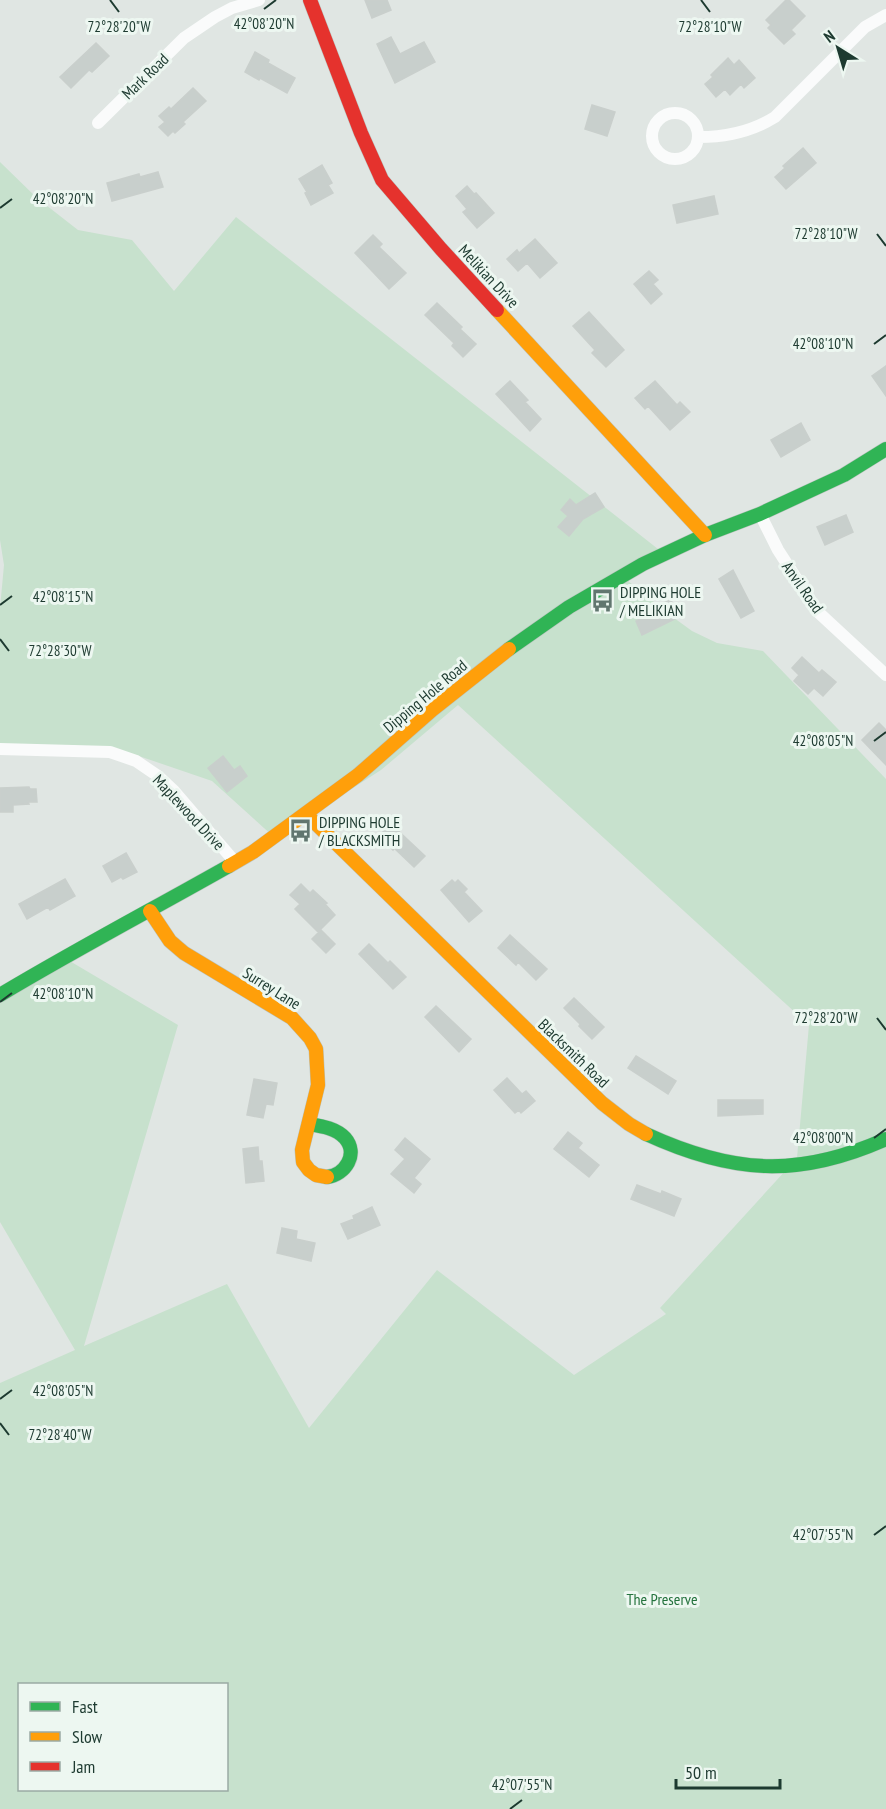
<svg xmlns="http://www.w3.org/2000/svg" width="886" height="1809" font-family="'PT Sans Narrow',sans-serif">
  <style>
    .green { fill: #c7e1cd; fill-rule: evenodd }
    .building { fill: #c8cfcc; stroke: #c9cfcc; stroke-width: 1.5 }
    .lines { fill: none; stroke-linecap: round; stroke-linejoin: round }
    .fast-casing { stroke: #b9c3be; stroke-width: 15 }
    .slow-casing { stroke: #b9c3be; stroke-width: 15 }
    .jam-casing { stroke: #b9c3be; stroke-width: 15 }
    .street { stroke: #fafbfb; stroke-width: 12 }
    .fast { stroke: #30b455; stroke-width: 14 }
    .slow { stroke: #ff9f0a; stroke-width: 14 }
    .jam { stroke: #e5322d; stroke-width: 14 }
    .ticks { fill: none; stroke: #1d3a30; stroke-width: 2 }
    .labels { text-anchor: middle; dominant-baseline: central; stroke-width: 6; stroke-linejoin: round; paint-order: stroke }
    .street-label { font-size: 16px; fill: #1d3a30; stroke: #edf7f1 }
    .poi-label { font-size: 16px; fill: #1d3a30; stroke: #edf7f1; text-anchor: start }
    .park-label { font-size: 16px; fill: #25733e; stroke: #edf7f1 }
    .ticks-label { font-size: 15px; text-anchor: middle; fill: #1d3a30; stroke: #edf7f1; stroke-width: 6; stroke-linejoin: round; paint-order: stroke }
  </style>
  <rect width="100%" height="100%" fill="#e0e6e3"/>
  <path class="green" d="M0 162 37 198 78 230 132 240 174 291 236 217 658 549 622 576 670 615 692 631 717 643 763 651 886 779V1809H0V1383L75 1350 0 1222V996L68 960 178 1025 84 1346 227 1284 309 1428 437 1270 574 1375 666 1314 660 1308 797 1158 809 1025 458 705 381 770 275 838 212 781 133 754 0 747V608L4 565 0 540ZM20 1684H226V1790H20Z"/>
  <path class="building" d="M365 0H387L391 10 372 18Z
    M786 0H789L805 16 791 30 795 34 784 44 768 28 771 25 766 20Z
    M391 37 400 54 424 42 435 62 395 83 377 44Z
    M96 43 109 56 92 72 89 70 71 88 60 77Z
    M255 52 269 60 268 63 295 78 287 93 260 78 259 80 245 72Z
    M728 58 734 65 739 60 755 78 744 88 741 84 730 95 725 89 716 97 705 84 713 77 711 75Z
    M193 88 206 101 183 122 185 124 175 133 173 131 168 136 159 127 165 122 159 116 169 107 171 109Z
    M592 105 615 112 607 136 585 129Z
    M803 148 816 163 786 189 775 177 785 168 783 166Z
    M322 165 332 183 328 185 333 193 311 205 305 193 307 192 299 179Z
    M158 172 163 187 112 201 107 183 139 174 140 177Z
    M467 186 474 194 476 193 494 213 477 228 463 212 467 209 456 196Z
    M714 196 718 214 677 223 673 205Z
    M373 235 382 244 379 247 406 273 389 289 355 253Z
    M535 239 557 263 540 278 527 263 518 271 507 259 517 250 519 253Z
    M649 271 658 280 653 284 662 294 651 304 634 284Z
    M437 303 462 327 460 329 476 344 463 357 452 346 454 343 425 315Z
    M589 312 624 350 606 367 592 353 595 350 573 326Z
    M886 366V396L872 376Z
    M510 381 528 400 525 402 541 419 530 431 496 394Z
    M655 381 677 405 680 402 690 412 670 430 648 406 645 409 635 398Z
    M801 423 810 440 781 457 771 440Z
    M595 493 604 507 583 519 569 536 558 527 568 516 561 510 570 499 576 505Z
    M846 515 853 532 825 545 817 527Z
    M733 570 754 611 741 618 719 579Z
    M671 600 679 617 642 635 636 621 656 611 654 607Z
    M802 657 819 673 822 670 836 682 823 696 814 688 808 694 794 681 799 675 792 668Z
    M879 723 886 730V765L862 740Z
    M223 756 234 770 240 766 247 776 227 792 208 768Z
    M29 787 30 789H36L37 802H28L29 804 13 805V812H0V788Z
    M391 824 425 856 414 867 394 848 393 850 379 836Z
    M126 853 137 872 123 879 121 877 112 882 103 866Z
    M65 879 75 896 50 910 48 907 27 919 19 904Z
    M452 880 455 883 458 880 467 889 464 892 482 911 469 922 441 890Z
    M301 884 310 893 313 890 327 903 325 904 335 915 318 932 295 909 300 904 290 895Z
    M321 930 335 944 326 953 312 939Z
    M510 935 547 969 536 980 518 962 516 965 498 948Z
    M369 944 388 963 390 961 406 977 393 989 359 954Z
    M574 998 604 1027 592 1039 579 1026 580 1024 564 1008Z
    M436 1006 471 1039 459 1052 425 1017Z
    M636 1056 676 1081 668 1094 628 1068Z
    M507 1078 522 1094 526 1091 535 1101 521 1113 519 1110 515 1113 494 1090Z
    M254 1079 277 1083 273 1105 266 1104 263 1118 247 1115Z
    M718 1100H763V1114L718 1116Z
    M568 1132 582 1143 578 1148 599 1165 589 1177 554 1149Z
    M405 1138 430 1159 414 1178 421 1184 414 1193 391 1174 405 1159 395 1150Z
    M258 1147 259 1161H262L264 1181 246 1183 243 1149Z
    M637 1185 661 1194 662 1191 681 1199 674 1216 631 1199Z
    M372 1207 380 1225 348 1239 341 1224 354 1219 353 1216Z
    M282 1228 297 1231 296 1239 315 1243 311 1261 277 1253Z"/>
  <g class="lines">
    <defs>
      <path id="fast" d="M509 649 569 607 643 564 705 535 760 514 844 475 886 449
        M0 995C75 950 153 909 229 866
        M309 1124C321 1126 336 1128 345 1138 359 1154 345 1175 327 1177
        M646 1134C733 1174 799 1178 886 1139"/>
      <path id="slow" d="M497 310 705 535
        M306 814 602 1103 629 1124 646 1134
        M229 866 253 852 358 775 432 710 509 649
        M150 911 170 941 184 953 292 1018 310 1038 316 1049 318 1085 302 1150 303 1162 309 1170 316 1175 327 1177"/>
      <path id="jam" d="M310 0 361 133 382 180 441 249 497 310"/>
    </defs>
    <use href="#fast" class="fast-casing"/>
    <use href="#slow" class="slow-casing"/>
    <use href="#jam" class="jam-casing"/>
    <path class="street" d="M652 136a23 23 0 1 1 46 0a23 23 0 1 1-46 0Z
      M98 123 184 38 215 17 232 8 259 0
      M699 137C727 137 751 132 775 117L865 27 886 15
      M760 514 778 550 818 612 886 675
      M0 749 110 752 136 761 158 776 174 791 235 862"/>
    <use href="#fast" class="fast"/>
    <use href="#slow" class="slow"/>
    <use href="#jam" class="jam"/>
  </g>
  <path class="ticks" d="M110 0 119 12M701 0 710 12M264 9 276 0M0 208 12 199M877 234 886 246M874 344 886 335M0 605 12 596M0 639 9 651M874 741 886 732M0 1002 12 993M877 1018 886 1030M874 1138 886 1129M0 1399 12 1390M0 1423 9 1435M874 1535 886 1526M510 1809 522 1800"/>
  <defs>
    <symbol id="bus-bare" viewBox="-9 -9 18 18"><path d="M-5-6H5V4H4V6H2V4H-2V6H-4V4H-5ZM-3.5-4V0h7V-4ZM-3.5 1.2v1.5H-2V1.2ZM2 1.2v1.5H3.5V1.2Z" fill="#61766f" stroke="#edf7f1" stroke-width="2.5" paint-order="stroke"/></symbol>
  </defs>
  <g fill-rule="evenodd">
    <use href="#bus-bare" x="586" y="584" width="33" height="33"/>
    <use href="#bus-bare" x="284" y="814" width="33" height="33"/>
  </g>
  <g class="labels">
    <g class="street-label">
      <text transform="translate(145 76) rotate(-44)">Mark Road</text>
      <text transform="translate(489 276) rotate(47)">Melikian Drive</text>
      <text transform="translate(803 587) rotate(55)">Anvil Road</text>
      <text transform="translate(425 696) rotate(-40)">Dipping Hole Road</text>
      <text transform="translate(189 812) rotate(47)">Maplewood Drive</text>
      <text transform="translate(272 988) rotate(32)">Surrey Lane</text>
      <text transform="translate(574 1053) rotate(44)">Blacksmith Road</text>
    </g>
    <g class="poi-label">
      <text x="620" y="592">DIPPING HOLE<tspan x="620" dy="18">/ MELIKIAN</tspan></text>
      <text x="319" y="822">DIPPING HOLE<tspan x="319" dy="18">/ BLACKSMITH</tspan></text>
    </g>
    <g class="park-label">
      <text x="662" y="1599">The Preserve</text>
    </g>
  </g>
  <g class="ticks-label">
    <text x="264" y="29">42°08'20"N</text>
    <text x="119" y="32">72°28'20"W</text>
    <text x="710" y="32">72°28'10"W</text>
    <text x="63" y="204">42°08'20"N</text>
    <text x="826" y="239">72°28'10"W</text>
    <text x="823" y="349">42°08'10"N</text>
    <text x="63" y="602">42°08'15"N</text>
    <text x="60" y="656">72°28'30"W</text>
    <text x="823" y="746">42°08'05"N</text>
    <text x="63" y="999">42°08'10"N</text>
    <text x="826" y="1023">72°28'20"W</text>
    <text x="823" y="1143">42°08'00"N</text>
    <text x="63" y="1396">42°08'05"N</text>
    <text x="60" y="1440">72°28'40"W</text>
    <text x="823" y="1540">42°07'55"N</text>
    <text x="522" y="1790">42°07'55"N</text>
  </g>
  <rect x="18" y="1683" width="210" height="108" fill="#edf7f1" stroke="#9aaba4" stroke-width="1.5"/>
  <rect x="30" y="1702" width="30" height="9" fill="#30b455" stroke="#9aaba4" stroke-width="1.5"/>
  <text x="72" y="1713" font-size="18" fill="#1d3a30">Fast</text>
  <rect x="30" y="1732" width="30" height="9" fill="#ff9f0a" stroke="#9aaba4" stroke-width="1.5"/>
  <text x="72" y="1743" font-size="18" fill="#1d3a30">Slow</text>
  <rect x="30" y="1762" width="30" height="9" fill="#e5322d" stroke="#9aaba4" stroke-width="1.5"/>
  <text x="72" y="1773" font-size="18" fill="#1d3a30">Jam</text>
  <g transform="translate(838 48) rotate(323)" stroke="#edf7f1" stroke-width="4.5" paint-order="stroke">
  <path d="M0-4.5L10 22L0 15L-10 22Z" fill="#1d3a30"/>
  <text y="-9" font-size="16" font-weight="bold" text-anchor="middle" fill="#1d3a30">N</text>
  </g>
  <path d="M676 1779v9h104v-9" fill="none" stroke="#1d3a30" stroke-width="3"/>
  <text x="685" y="1779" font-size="18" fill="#1d3a30" stroke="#edf7f1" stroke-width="4.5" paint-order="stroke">50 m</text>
</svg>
